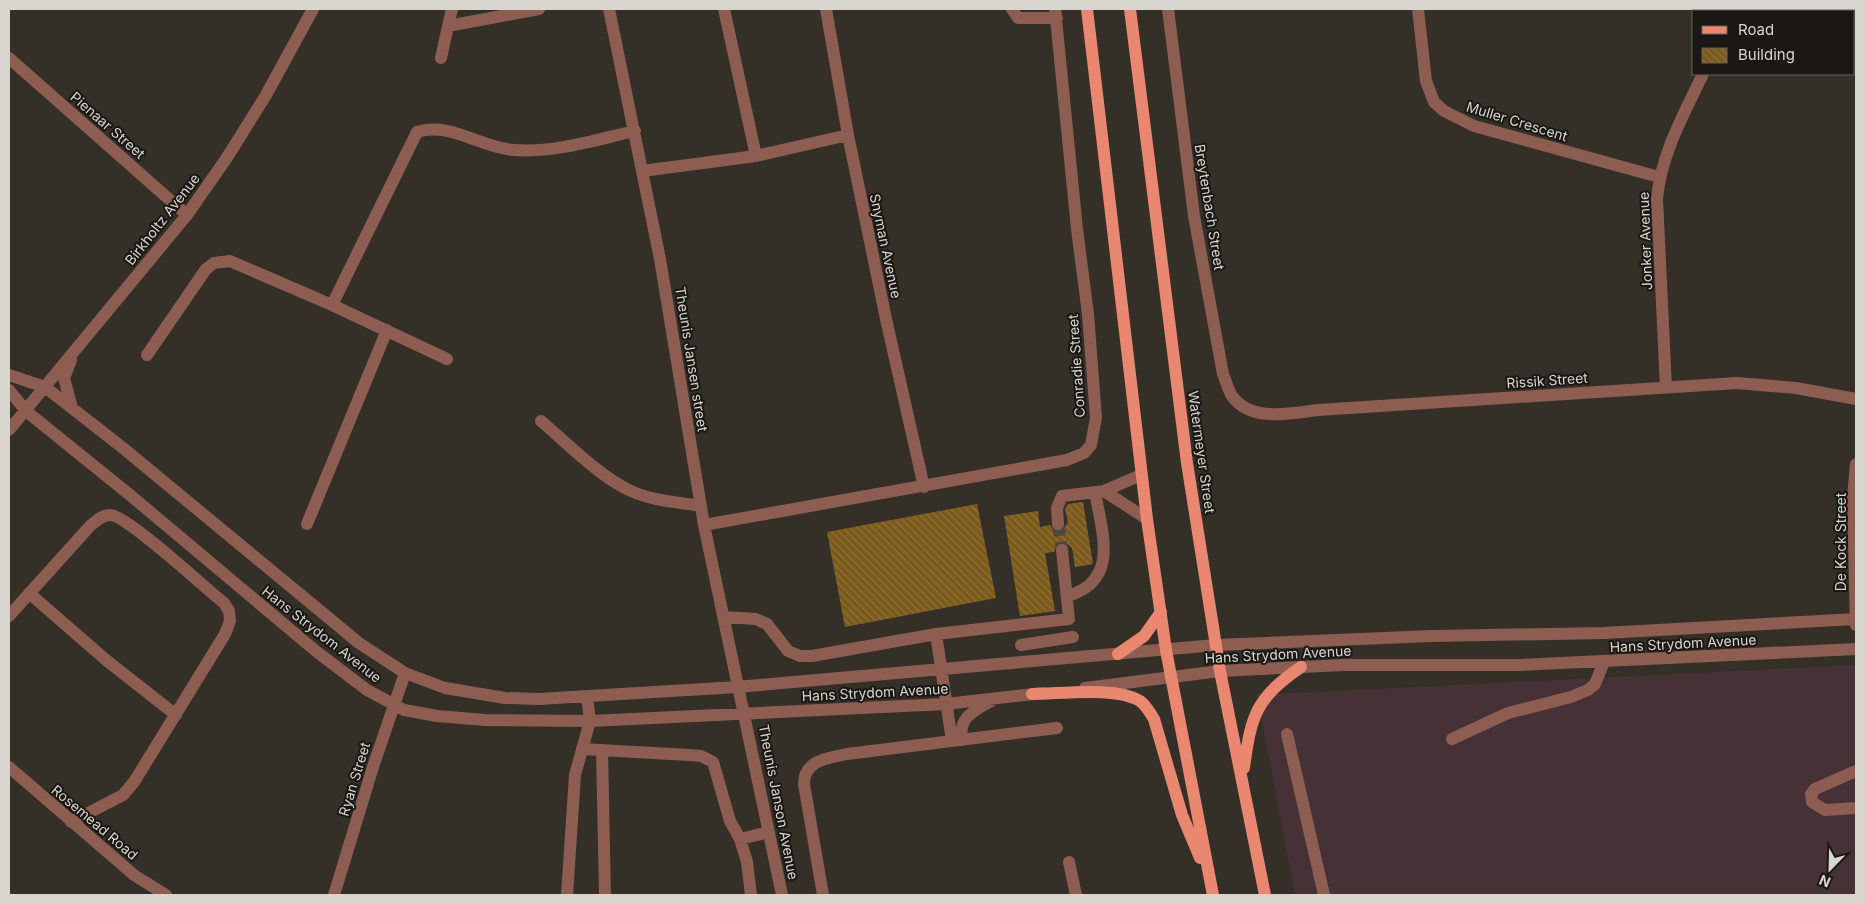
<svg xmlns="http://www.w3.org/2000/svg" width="1865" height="904" font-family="Inter,sans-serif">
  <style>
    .industrial { fill: #453136 }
    .building { fill: url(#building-back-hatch) }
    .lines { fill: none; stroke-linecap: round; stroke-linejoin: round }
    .minor-tunnel { stroke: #4d4840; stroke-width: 12; stroke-dasharray: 12 6; stroke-linecap: butt }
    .minor { stroke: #8e5d52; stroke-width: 12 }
    .major { stroke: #ea8770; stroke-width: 12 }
    .labels { text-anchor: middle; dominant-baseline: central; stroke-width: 4; stroke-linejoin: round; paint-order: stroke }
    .street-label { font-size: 14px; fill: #d8d5cf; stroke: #1a1714 }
  </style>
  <defs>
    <pattern id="building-back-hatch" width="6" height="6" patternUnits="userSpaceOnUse" patternTransform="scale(1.25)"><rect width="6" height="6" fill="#7b5a1b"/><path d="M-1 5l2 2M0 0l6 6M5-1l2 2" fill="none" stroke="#8d713b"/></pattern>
  </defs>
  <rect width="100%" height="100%" fill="#342f27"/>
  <path class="industrial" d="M1856 665V895H1295L1257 695Z"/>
  <path class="building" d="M1083 502 1093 564 1075 567 1072 548 1065 542 1058 543 1054 552 1045 553 1055 611 1020 616 1004 516 1038 511 1040 527 1050 525 1054 531 1059 532 1063 530 1068 522 1065 509 1068 504Z
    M977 504 996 598 845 627 827 532Z"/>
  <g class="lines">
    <path class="minor-tunnel" d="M1058 524 1062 550"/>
    <path class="minor" d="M609 9 660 259 704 525 782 895
      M724 9 756 156
      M826 9 848 135 886 319 924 487
      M1012 9 1018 18H1057
      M1168 9 1194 216 1223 374C1226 381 1228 390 1232 396 1251 423 1291 413 1318 410L1737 383 1796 388 1856 399
      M1418 9 1426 81 1434 102 1444 111 1474 126 1659 177
      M1733 11 1734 9
      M448 26 452 9
      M9 58 187 215
      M441 58 448 26 539 9
      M642 171 756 156 848 135
      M332 305 447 359
      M147 355 206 269 214 263 230 261 332 305 417 132C449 121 481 148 514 150 555 153 595 140 635 131
      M71 360 64 378 72 408
      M9 375 45 387 123 448 359 643 405 673 445 688 505 698 539 699 737 687 1216 645 1432 636 1604 633 1856 619
      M1666 387 1657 199C1661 154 1684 114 1703 74
      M9 390 26 411 130 495 317 652 367 690 404 710 437 716 485 720 590 721 946 704 1043 693
      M541 421C566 442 600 477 629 490 651 501 678 502 701 506
      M9 430 187 215 228 156 266 95 313 9
      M1856 464 1853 497 1856 625
      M1104 491 1147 519
      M307 524 387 330
      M1058 524 1057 508 1062 496 1104 491 1141 475
      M704 525 1067 460 1084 453 1091 445 1096 418 1088 314 1077 229 1055 9
      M29 593 106 660 176 715
      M1068 596C1120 580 1102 533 1095 492
      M9 616 90 526C96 521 102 515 110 515 127 515 206 589 224 603L229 611 230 621 225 634 134 782 123 795 71 822
      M723 617 756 619 767 624 788 651 800 656H812L936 634 1069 619 1062 550
      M936 634 952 741
      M1021 645 1073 637
      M1085 688 1220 671 1344 665H1520L1856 649
      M1287 734 1324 895
      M1452 739 1508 713 1571 697 1588 690 1595 684 1604 662
      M962 740C958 717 974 711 991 701
      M582 749 689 755 701 756 713 762 730 821 740 839 747 862 751 895
      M602 750 605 895
      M9 767 134 875 166 895
      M1856 771 1815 789 1811 794 1812 802 1825 810 1856 808
      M740 839 769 832
      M1069 862 1076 895
      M334 895 373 767 405 673
      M567 895 575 775 590 721 587 696
      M823 895 804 784C804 760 828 758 847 754L1057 728"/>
    <path class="major" d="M1087 9 1147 519 1166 650 1213 895
      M1130 9 1187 463 1220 671 1265 895
      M1118 654 1144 636 1161 612
      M1032 694C1060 694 1116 686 1140 701 1146 705 1150 713 1154 719L1182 815 1200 858
      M1244 768C1251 715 1256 698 1301 667"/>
  </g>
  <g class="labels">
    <g class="street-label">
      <text transform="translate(1517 121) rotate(17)">Muller Crescent</text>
      <text transform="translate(108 125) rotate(41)">Pienaar Street</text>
      <text transform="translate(1210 207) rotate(81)">Breytenbach Street</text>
      <text transform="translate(162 219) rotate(-52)">Birkholtz Avenue</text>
      <text transform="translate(1645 241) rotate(-92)">Jonker Avenue</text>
      <text transform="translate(886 246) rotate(78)">Snyman Avenue</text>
      <text transform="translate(692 359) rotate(81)">Theunis Jansen street</text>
      <text transform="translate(1076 366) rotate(-94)">Conradie Street</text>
      <text transform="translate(1547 380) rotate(-4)">Rissik Street</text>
      <text transform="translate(1202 452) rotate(82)">Watermeyer Street</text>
      <text transform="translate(1840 542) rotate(-90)">De Kock Street</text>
      <text transform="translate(322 634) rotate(38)">Hans Strydom Avenue</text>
      <text transform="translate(1683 643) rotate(-3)">Hans Strydom Avenue</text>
      <text transform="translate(1278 654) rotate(-3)">Hans Strydom Avenue</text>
      <text transform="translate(875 692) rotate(-3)">Hans Strydom Avenue</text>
      <text transform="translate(354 779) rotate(-73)">Ryan Street</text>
      <text transform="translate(779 802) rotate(79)">Theunis Janson Avenue</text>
      <text transform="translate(95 822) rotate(40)">Rosemead Road</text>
    </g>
  </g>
  <rect width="1865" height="904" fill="none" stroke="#d8d5cf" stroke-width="20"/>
  <rect x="1692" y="10" width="162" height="65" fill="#1a1714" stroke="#66635f"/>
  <rect x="1702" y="26" width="25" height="8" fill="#ea8770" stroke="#66635f"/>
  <text x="1738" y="35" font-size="15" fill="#d8d5cf">Road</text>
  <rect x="1702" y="48" width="25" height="15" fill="url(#building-back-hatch)" stroke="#66635f"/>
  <text x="1738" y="60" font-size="15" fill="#d8d5cf">Building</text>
  <g transform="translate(1830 869) rotate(203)" stroke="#1a1714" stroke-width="4" paint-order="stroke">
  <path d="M0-4L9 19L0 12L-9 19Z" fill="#d8d5cf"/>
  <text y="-8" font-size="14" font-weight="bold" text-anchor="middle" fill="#d8d5cf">N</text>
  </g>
</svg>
